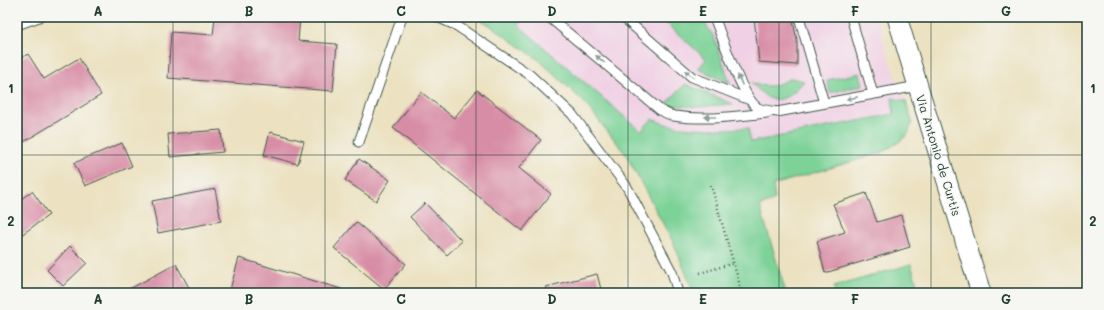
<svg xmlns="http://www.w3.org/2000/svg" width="1104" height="310" font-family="Mali,sans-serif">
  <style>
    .built { fill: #f0d0e4 }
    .green { fill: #7cd297; stroke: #4e8866 }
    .building { fill: #d88da6 }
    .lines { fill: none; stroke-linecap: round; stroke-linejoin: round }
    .lane-casing { stroke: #3e5649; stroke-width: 11 }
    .street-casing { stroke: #3e5649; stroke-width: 21 }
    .path { stroke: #3e5649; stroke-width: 2.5; stroke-dasharray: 1 3; stroke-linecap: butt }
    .lane { stroke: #fff; stroke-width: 9 }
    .street { stroke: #fff; stroke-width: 19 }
    .oneway { fill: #8f9e9a }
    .grid { fill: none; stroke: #1f3d34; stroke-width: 1; stroke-opacity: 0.55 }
    .labels { text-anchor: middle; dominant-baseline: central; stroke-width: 3; stroke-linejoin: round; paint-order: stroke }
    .street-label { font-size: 12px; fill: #1f3d34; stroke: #f6f6f2 }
    .neatline { fill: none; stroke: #1f3d34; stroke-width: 1.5 }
    .grid-label { font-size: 13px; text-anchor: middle; font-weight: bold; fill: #1f3d34 }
  </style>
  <rect width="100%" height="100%" fill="#f6f6f2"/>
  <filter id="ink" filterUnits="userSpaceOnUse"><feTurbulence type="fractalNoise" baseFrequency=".025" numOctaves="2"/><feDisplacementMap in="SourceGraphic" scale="8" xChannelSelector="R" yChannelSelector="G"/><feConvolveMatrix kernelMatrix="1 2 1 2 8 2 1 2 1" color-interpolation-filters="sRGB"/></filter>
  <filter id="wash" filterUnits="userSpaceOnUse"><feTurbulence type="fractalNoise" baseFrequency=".012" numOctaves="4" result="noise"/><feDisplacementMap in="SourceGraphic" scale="16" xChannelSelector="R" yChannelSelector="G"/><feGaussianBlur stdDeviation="0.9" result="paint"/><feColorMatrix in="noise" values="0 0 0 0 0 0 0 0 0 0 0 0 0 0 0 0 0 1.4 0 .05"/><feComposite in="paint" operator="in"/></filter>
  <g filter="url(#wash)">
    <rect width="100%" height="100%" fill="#ece2c1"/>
    <path class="built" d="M525 17H877L890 62 906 101 892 98 895 114 751 142 748 128 719 129 693 128 669 125 652 119 641 131 518 25Z"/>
    <path class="green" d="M475 17H525L518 25 641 131 652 119C658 121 664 124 670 125 695 130 722 129 748 128L751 142 894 114 892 98 906 101 912 122 908 134 899 142 881 153 773 185 775 200 760 206 786 293H694L674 244 625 153 583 101 539 60 488 24Z
      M659 17H701L714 37 730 83 698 69 706 59Z
      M860 73 863 85 830 93 827 80Z
      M791 78 804 81C795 91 784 104 769 98 763 95 756 87 751 83 770 88 774 87 791 78Z
      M685 84 733 104 700 107 665 105Z
      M911 264 917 284 886 293H835L834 287Z"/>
    <g id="blocks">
      <path class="building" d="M215 17H300L298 41 337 44 333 91 168 78 171 32 213 35Z
        M754 17H792L797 40V65L759 62Z
        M28 54 44 79 79 58 101 95 17 146V61Z
        M477 90 541 140 519 168 551 194 522 231 393 128 421 92 454 118Z
        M221 130 223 152 170 157 168 134Z
        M270 132 304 141 298 164 264 155Z
        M122 143 132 166 85 186 74 163Z
        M359 159 390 180 376 201 345 180Z
        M215 189 221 221 158 233 152 201Z
        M32 191 49 215 17 238V202Z
        M866 193 877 222 901 215 910 247 825 273 817 241 845 232 833 204Z
        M425 203 462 241 447 255 410 217Z
        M356 222 406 264 384 289 334 248Z
        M70 246 87 263 63 286 47 270Z
        M239 258 341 289V293H229Z
        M176 264 192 293H122Z
        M597 274 602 293H547L546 287Z"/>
    </g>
  </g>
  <g filter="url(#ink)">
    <use href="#blocks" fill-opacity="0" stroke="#3e5649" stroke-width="1"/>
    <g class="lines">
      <defs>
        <path id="lane" d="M437 17 457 26 530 75 572 114 627 187 672 272 678 293
          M549 17 660 110C664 112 669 115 674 116 705 121 737 116 767 113
          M623 17 692 77 750 100
          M713 17 716 22C723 40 743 99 758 108 763 110 771 111 777 112L918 86
          M799 17 824 103
          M851 17 873 94
          M17 25 39 17
          M359 142 402 17"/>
        <path id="street" d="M897 17 981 293"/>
      </defs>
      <use href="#lane" class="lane-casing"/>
      <use href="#street" class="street-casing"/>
      <path class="path" d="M711 185 742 293
        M700 273 734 263"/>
      <use href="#lane" class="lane"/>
      <use href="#street" class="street"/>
    </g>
    <defs><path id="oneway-solid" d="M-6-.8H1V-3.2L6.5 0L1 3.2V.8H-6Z"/></defs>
    <g class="oneway">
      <use href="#oneway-solid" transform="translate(600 59) rotate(-140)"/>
      <use href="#oneway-solid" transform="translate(689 74) rotate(-142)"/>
      <use href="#oneway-solid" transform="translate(740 80) rotate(-113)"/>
      <use href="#oneway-solid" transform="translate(852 98) rotate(169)"/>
      <use href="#oneway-solid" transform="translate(710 117) rotate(180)"/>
    </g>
  </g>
  <path class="grid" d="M173 17V293M325 17V293M476 17V293M628 17V293M779 17V293M931 17V293M17 155H1087"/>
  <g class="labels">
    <g class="street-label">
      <text transform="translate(939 155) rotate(73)">Via Antonio de Curtis</text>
    </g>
  </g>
  <rect width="1104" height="310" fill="none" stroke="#f6f6f2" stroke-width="44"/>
  <rect x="22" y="22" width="1060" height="266" class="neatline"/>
  <g class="grid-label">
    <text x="98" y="16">A</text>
    <text x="249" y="16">B</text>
    <text x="401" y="16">C</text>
    <text x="552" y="16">D</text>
    <text x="703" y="16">E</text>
    <text x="855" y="16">F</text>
    <text x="1006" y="16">G</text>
    <text x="11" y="93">1</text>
    <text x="1093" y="93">1</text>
    <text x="11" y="226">2</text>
    <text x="1093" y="226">2</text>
    <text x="98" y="304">A</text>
    <text x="249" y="304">B</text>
    <text x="401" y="304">C</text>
    <text x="552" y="304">D</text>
    <text x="703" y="304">E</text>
    <text x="855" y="304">F</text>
    <text x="1006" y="304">G</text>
  </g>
</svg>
